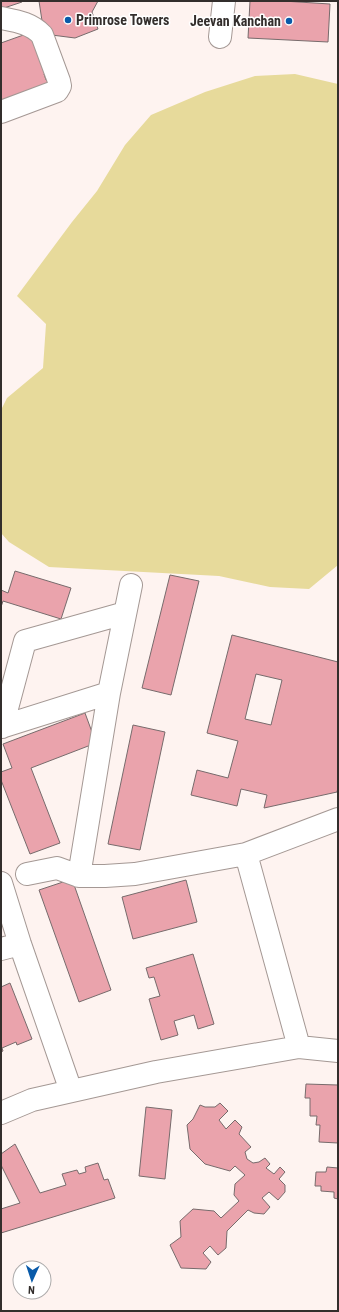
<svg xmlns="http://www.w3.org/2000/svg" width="339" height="1312" font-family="'Roboto Condensed',sans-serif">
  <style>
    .green { fill: #e7da9b }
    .building { fill: #eaa3ac; stroke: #776b6c; fill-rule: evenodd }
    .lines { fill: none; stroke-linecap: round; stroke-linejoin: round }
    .minor-casing { stroke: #a49894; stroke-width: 24 }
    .minor { stroke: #fff; stroke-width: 22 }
    .poi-dot { fill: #095aa9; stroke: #fff; stroke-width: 1.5 }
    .labels { text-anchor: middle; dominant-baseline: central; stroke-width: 3; stroke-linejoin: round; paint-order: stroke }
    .poi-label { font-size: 14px; font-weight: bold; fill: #332e2c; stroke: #fff; text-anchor: start }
  </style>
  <rect width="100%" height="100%" fill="#fef3f0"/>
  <path class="green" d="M295 74 338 84V565L309 589 270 587 219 576 49 567 9 542 1 533V410L7 398 43 368 46 324 17 296 72 222 97 191 125 145 151 115 205 92 255 76Z"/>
  <path class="building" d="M1 1H22V2L1 9Z
    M39 1H98L92 12 98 29 75 38 44 34Z
    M250 1H283L330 4 328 42 248 38Z
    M29 33 32 41H35L52 70 44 74 46 80 51 78 53 85 1 106V43Z
    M15 571 71 588 61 619 3 601 1 607V590L8 593Z
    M170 575 199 581 171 695 142 688Z
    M232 635 338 662V787L337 792 264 808 267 795 241 789 237 806 191 795 197 770 228 778 238 741 207 733ZM256 674 282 680 271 725 245 719Z
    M85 713 96 743 31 768 60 843 30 854 1 780V772L12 768 3 744Z
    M133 725 165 732 140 850 108 844Z
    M72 879 111 990 79 1002 39 890Z
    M186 880 197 922 133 939 122 897Z
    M193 954 214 1024 198 1029 194 1015 174 1021 178 1035 161 1040 149 999 160 996 154 977 149 978 146 968Z
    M10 983 32 1039 17 1045 16 1042 2 1048 3 1051 1 1052V987Z
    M306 1084 338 1085V1143L319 1142 320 1125H316L317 1116H310V1098H305Z
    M220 1103 228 1111 219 1120 226 1129 235 1120 242 1127 239 1134 251 1147 245 1152 247 1159 253 1163 259 1162 265 1158 270 1164 266 1168 274 1174 280 1167 285 1172 279 1179 285 1185V1192L278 1200 269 1192 262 1198 270 1207 264 1214 254 1213 248 1210 227 1231 226 1248 218 1255 210 1246 203 1253 211 1262 206 1269 181 1268 170 1245 181 1237 180 1221 193 1209 214 1211 221 1218 239 1201 234 1195 235 1184 245 1175 235 1166 230 1171 205 1164 190 1149 187 1125 193 1119 200 1105 205 1107H215Z
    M146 1107 172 1110 165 1179 139 1176Z
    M15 1144 40 1193 66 1185 62 1174 77 1170 79 1174 86 1172 85 1167 98 1163 104 1180 108 1179 115 1198 1 1233V1209L20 1203 1 1165V1154Z
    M327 1167 338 1168V1199L334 1198V1192L321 1191V1186H315L316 1172H326Z"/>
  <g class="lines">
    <defs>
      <path id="minor" d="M1 18C16 21 31 23 42 35L59 81 60 86 57 91 1 112
        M220 37 224 1
        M1 727 109 693
        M2 727 25 641 125 613
        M246 854 299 1047
        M27 874 57 868 79 876H105L135 874 246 854 338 819
        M79 876 109 693 131 585
        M1 883 20 944 71 1091
        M1 949 20 944
        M1 1113 32 1100 156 1072 299 1047 338 1051"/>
    </defs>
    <use href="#minor" class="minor-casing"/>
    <use href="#minor" class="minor"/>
  </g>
  <g class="poi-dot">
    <circle cx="68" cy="20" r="4"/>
    <circle cx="289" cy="21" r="4"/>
  </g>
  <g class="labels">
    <g class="poi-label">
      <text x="76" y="20">Primrose Towers</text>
      <text x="281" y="21" text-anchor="end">Jeevan Kanchan</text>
    </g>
  </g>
  <rect width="339" height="1312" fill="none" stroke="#332e2c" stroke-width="4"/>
  <g transform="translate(32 1280) rotate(183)"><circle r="19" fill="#ffffff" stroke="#adabab"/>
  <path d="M0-3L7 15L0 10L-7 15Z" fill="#095aa9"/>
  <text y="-6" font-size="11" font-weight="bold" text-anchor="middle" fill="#332e2c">N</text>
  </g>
</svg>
